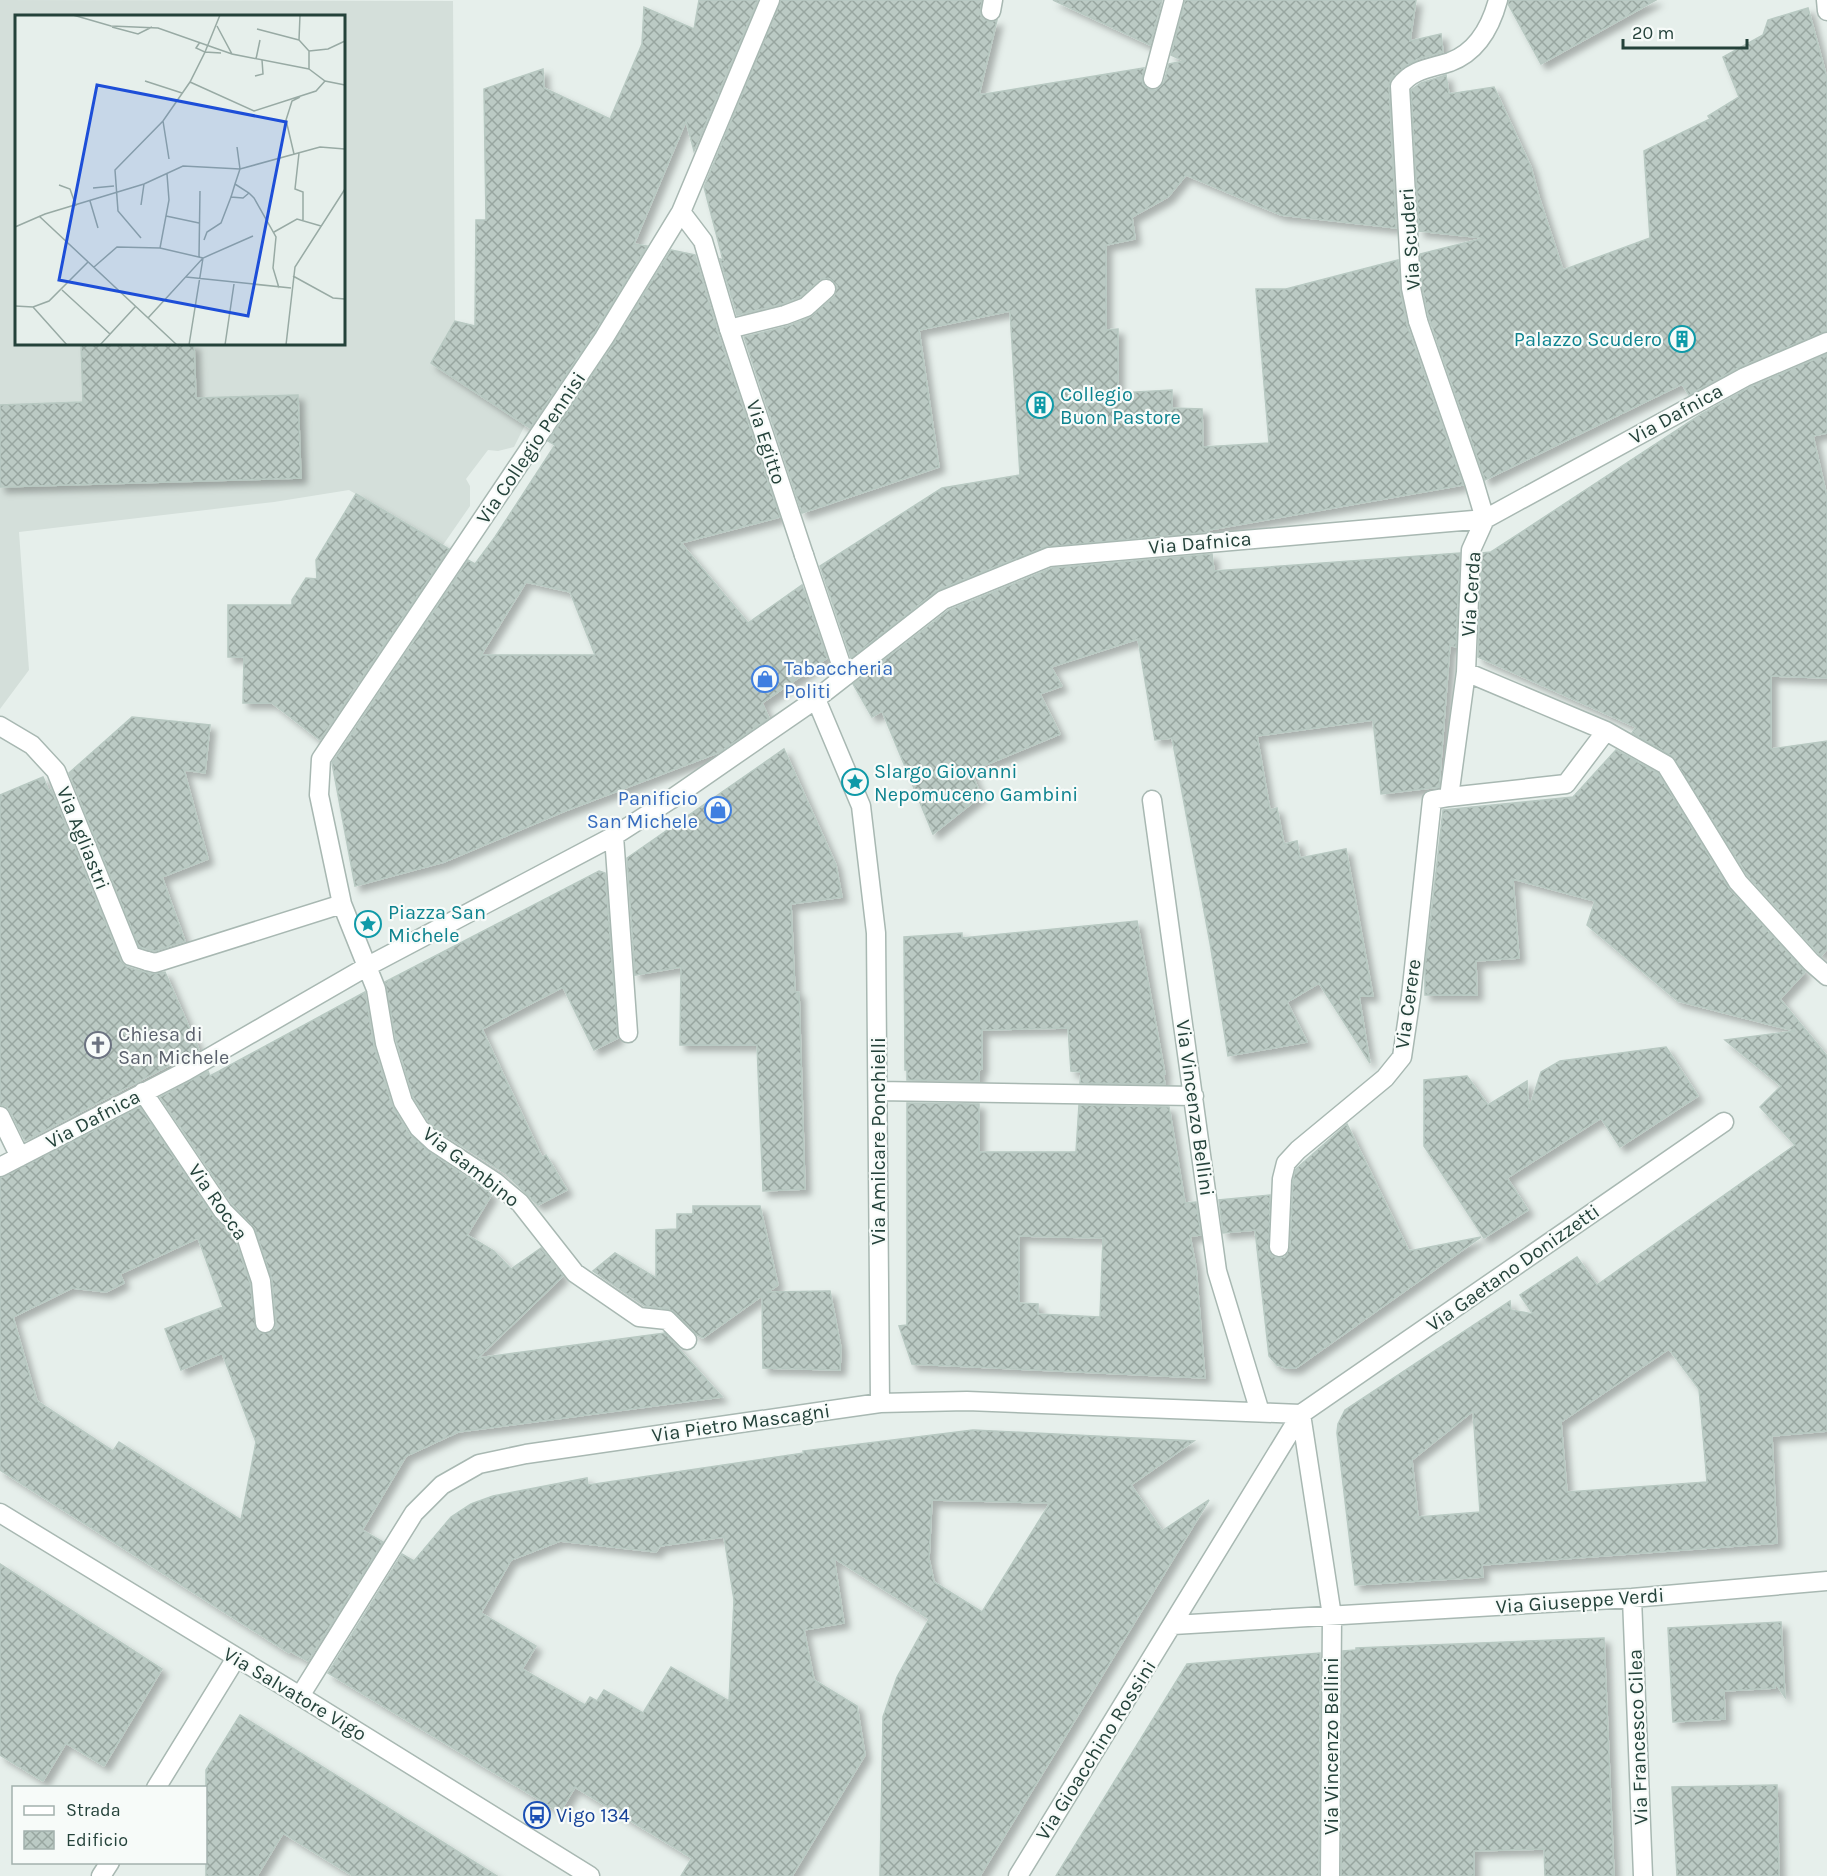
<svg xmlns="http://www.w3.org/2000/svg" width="1827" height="1876" font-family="Karla,sans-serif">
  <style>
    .built { fill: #d4dfda; fill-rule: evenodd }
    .building { fill: url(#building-cross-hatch); stroke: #b8c9c2; stroke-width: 1.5; fill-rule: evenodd; filter: url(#shadow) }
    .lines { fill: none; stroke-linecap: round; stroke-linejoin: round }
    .pedestrian-casing { stroke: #a8b8b2; stroke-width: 21 }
    .minor-casing { stroke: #a8b8b2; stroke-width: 21 }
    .tertiary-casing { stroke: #a8b8b2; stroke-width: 21 }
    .pedestrian { stroke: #fff; stroke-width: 18 }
    .minor { stroke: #fff; stroke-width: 18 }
    .tertiary { stroke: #fff; stroke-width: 18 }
    .labels { text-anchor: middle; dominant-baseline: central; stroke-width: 4.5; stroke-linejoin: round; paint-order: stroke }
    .street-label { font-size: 20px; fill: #24423a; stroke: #f7fbf9 }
    .culture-label { font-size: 20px; fill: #0d838f; stroke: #f7fbf9; text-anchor: start }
    .shop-label { font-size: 20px; fill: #366cbe; stroke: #f7fbf9; text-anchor: start }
    .worship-label { font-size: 20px; fill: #5b616d; stroke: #f7fbf9; text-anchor: start }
    .transit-label { font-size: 20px; fill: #164399; stroke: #f7fbf9; text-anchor: start }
    .inset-road { fill: none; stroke: #98aaa4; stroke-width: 1.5 }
    .view { fill: #1d4ed8; fill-opacity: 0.15; stroke: #1d4ed8; stroke-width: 3 }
    .inset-edge { fill: none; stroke: #24423a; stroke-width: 3 }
  </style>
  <defs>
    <pattern id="building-cross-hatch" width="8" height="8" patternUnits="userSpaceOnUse" patternTransform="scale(1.5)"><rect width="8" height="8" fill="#bbcac4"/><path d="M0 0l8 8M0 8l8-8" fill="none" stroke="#98a6a0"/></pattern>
    <filter id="shadow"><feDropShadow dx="5.5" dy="5.5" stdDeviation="3" flood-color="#0004"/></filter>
  </defs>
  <rect width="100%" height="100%" fill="#e6efeb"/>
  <path class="built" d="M0 0 453 1 455 321 431 363 525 425 514 447 498 451 488 450 466 479 470 486V506L443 545 349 490 274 502 19 532 29 670 0 709ZM16 16H344V344H16Z"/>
  <path class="building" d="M699 0H758L694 151 686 121 634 244 647 246 595 332 530 428 431 363 455 321 475 326 476 220H486L484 89 543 69 544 88 610 119 642 44 644 7 694 29Z
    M781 0H982L980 14 983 19 990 22 997 20 979 95 1144 68 1142 82 1150 90H1156L1164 82 1169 64 1184 61 1171 55 1185 0H1416L1410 41 1441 34 1443 52 1418 59 1405 66 1391 79 1389 86 1396 228 1281 215 1186 175 1168 197 1132 217 1135 239 1106 245V330L1118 329V393L1172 390V408L1202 409 1203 447 1269 443 1256 289H1286L1398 260 1400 290 1407 325 1463 485 1209 530V532L1045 547 938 590 851 658 820 566 942 488 1020 475 1010 311 919 330 939 467 802 513 744 337 788 326 810 317 834 297 837 286 830 279 823 278 800 297 782 304 737 315 720 259 723 260 704 187Z
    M1053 0H1162L1150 45Z
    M1509 0H1656L1541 64 1508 4Z
    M1808 8 1827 78V331L1740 367 1689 395 1682 384 1485 480 1429 318 1422 287 1420 254 1484 238 1419 231 1411 90 1421 83 1446 75 1449 94 1494 87 1531 167 1539 197 1563 270 1650 238 1644 151 1710 119 1708 116 1739 97 1723 57 1763 35 1768 20Z
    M671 250 695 255 718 333 780 517 681 543 748 623 802 585 827 658 762 703 769 718 720 752 565 811 444 862 355 886 332 763 468 560 475 564 495 537 555 445 548 441 613 344ZM526 582 570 592 595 655H481Z
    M81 344H194L196 398 298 395 301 478 0 487V405L83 402Z
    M1827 354V433L1813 436 1827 497V678L1771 676V749L1827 741V949L1821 956 1747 875 1672 756 1632 733 1636 727 1478 657 1482 553 1491 552 1700 415 1750 387Z
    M356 494 449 549 320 740 272 703H243L244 657H228V605H292V600L306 578 317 579 316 560Z
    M1460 553 1456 647 1450 645 1439 787 1381 794 1373 720 1257 736 1270 810 1277 808 1284 844 1297 841 1300 858 1346 849 1373 996H1359L1370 1063 1319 983 1287 1002 1307 1042 1228 1056 1210 943 1172 738 1155 740 1138 639 1051 667 1062 686 1040 694 1060 734 971 771 981 796 933 834 882 711 872 717 853 684 949 610 1052 568 1212 554 1214 571Z
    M132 717 210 725 205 773 184 770 208 859 162 877 185 941 155 951 139 947 69 773Z
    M784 749 836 865 842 897 791 904 795 992H799L805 1189 763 1191 757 1045H680L681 967 635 975 627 858Z
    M1616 750 1658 773 1729 888 1805 972 1780 999 1827 1056V1431L1772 1436 1777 1543 1482 1565 1483 1577 1355 1585 1337 1433 1338 1424 1345 1410 1510 1301 1511 1310 1533 1314 1520 1295 1577 1257 1597 1285 1795 1145 1760 1107 1781 1086 1725 1040 1795 1031 1678 1001 1587 925 1595 901 1513 879 1519 958 1476 961 1477 995H1425V968L1443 810 1573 797ZM1669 1349 1699 1389 1707 1482 1567 1492 1561 1422ZM1473 1411 1480 1512 1418 1517 1412 1460Z
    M43 777 49 791 51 789 121 961 127 967 152 974 165 972 199 1050 25 1141 10 1111 6 1106 0 1105V795Z
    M599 871 605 873 618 1038 594 1050 563 987 482 1029 542 1157 546 1155 567 1190 538 1205 505 1173 441 1133 428 1121 413 1097 396 1040 385 982Z
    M1137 921 1165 1074H1163L1165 1084 1080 1083 1081 1072 1071 1071 1068 1028 982 1030V1069L979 1070V1081L907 1080V1070H905L904 937 962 933V938Z
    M365 992 374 1046 392 1105 409 1134 428 1151 492 1194 467 1235 494 1251 511 1269 541 1248 563 1276 478 1358 665 1333 722 1397 458 1432 406 1456 362 1530 383 1542 308 1661 290 1651 289 1653 0 1470V1178L140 1107 214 1217 235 1239 250 1283 256 1329 261 1333 271 1332 275 1328 276 1322 272 1280 255 1229 232 1204 160 1097 208 1071 210 1076ZM198 1238 223 1307 165 1329 181 1370 222 1353 256 1442 241 1520 119 1442 113 1451 37 1401 13 1317 72 1288 106 1292 124 1283 120 1274Z
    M1666 1047 1698 1096 1620 1147 1601 1118 1507 1178 1528 1210 1484 1238 1424 1146V1080L1467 1076 1488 1105 1527 1081 1529 1109 1541 1072 1560 1061Z
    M907 1103 979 1104V1152H1076L1079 1105 1169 1107 1185 1203 1196 1202 1201 1235 1190 1236 1196 1267 1205 1378 912 1364 899 1326 907 1325ZM1019 1236 1103 1238 1100 1317 1038 1314V1304L1019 1303Z
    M1347 1124 1409 1251 1481 1237 1296 1368H1287L1277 1365 1269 1356 1255 1230 1223 1233 1219 1200 1270 1195 1269 1252 1272 1256 1278 1258 1285 1257 1290 1247 1293 1180 1296 1169Z
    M693 1206H760L778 1285 768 1292 830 1291 841 1348 840 1370 763 1368 762 1296 703 1338 697 1335 674 1312 668 1309 645 1306 593 1271 615 1253 656 1278V1230L677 1229V1214H693Z
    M973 1430 1194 1441 1131 1485 1162 1531 1209 1500 980 1876H880L883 1717 897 1677 929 1619 920 1613 921 1611H918L834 1558 844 1623 804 1630 814 1680 857 1706 865 1755 792 1876H681L692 1858 575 1787 560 1812 328 1673 402 1554 414 1561 451 1517 471 1504 493 1496 587 1478 588 1485 804 1453 803 1451ZM932 1500 1050 1503 982 1612 934 1582 929 1559ZM724 1537 734 1600 729 1701 671 1667 643 1713 604 1690 597 1701 590 1697 585 1705 522 1669 536 1646 481 1613 511 1560 560 1541 656 1552 660 1546Z
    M0 1564 162 1669 104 1766 66 1743 43 1781 0 1755Z
    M1781 1622 1785 1697 1775 1682V1688L1724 1691 1725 1719 1673 1722 1668 1628Z
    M1604 1638 1614 1876H1545L1544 1849 1474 1851V1876H1341L1343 1651 1356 1650V1648Z
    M1320 1653 1319 1876H1056L1187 1664Z
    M240 1715 417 1826 497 1876H353L283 1833 257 1876H206V1770Z
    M1777 1785 1779 1876H1677L1672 1787Z"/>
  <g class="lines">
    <defs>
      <path id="pedestrian" d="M991 11 993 0
        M1153 79 1174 0
        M1418 321 1411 288 1400 86C1412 69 1432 68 1450 62 1477 52 1491 26 1498 0
        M729 329 785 315 806 307 826 289
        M804 555 845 676
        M0 726 32 745 56 771 131 956 147 961"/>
      <path id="minor" d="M1826 0 1827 11
        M681 212 703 241 729 329 804 555
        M1418 321 1474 482 1485 519 1471 550 1466 672
        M816 699 861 806 876 933 880 1403
        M1606 731 1566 784 1449 797 1466 672 1606 731 1666 765 1738 882 1811 962 1827 976
        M1152 800 1217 1271 1260 1412
        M614 836 628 1033
        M147 961 155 963 342 904
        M878 1091 1194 1096
        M143 1092 223 1211 245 1233 261 1281 265 1323
        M0 1116 20 1157
        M0 1167 186 1071 368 966 614 836 670 800 816 699 943 600 1049 557 1485 519 1745 377 1827 342
        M1279 1247 1282 1179 1286 1163 1298 1150 1385 1078 1402 1057 1411 996 1432 800 1449 797
        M687 1340 667 1320 639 1317 575 1273 520 1203 495 1182 434 1142 419 1128 403 1102 385 1043 376 989 342 904 319 795 321 759 604 338 681 212 770 0
        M1301 1414 1332 1616 1330 1876
        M1632 1598 1643 1876
        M1173 1625 1632 1598 1827 1581
        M300 1696 414 1513 442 1485 479 1464 526 1454 880 1403 967 1401 1301 1414
        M156 1788 236 1658
        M101 1876 110 1862
        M1018 1876 1301 1414 1724 1122"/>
      <path id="tertiary" d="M0 1513 300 1696 590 1876"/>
    </defs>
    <use href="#pedestrian" class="pedestrian-casing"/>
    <use href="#minor" class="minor-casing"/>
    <use href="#tertiary" class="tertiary-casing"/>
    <use href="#pedestrian" class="pedestrian"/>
    <use href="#minor" class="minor"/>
    <use href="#tertiary" class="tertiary"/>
  </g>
  <defs>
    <symbol id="building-ring" viewBox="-11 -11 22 22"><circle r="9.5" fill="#f7fbf9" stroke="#0f9aa8" stroke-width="1.5"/><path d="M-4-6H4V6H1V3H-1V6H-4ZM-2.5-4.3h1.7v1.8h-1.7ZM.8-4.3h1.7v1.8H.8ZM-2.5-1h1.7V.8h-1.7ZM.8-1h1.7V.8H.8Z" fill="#0f9aa8"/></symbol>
    <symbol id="shop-ring" viewBox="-11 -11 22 22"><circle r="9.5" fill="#f7fbf9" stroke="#3f7fe0" stroke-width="1.5"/><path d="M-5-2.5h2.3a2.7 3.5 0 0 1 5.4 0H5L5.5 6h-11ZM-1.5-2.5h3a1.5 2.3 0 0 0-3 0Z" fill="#3f7fe0"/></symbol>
    <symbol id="sight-ring" viewBox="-11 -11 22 22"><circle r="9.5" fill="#f7fbf9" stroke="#0f9aa8" stroke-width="1.5"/><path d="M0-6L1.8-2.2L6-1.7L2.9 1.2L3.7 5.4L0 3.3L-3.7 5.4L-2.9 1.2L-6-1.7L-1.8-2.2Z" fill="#0f9aa8"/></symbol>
    <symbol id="church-ring" viewBox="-11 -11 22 22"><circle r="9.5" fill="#f7fbf9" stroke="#6b7280" stroke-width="1.5"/><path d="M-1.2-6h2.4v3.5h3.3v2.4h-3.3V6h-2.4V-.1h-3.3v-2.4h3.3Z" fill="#6b7280"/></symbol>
    <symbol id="bus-ring" viewBox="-11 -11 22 22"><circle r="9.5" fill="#f7fbf9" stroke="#1a4fb4" stroke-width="1.5"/><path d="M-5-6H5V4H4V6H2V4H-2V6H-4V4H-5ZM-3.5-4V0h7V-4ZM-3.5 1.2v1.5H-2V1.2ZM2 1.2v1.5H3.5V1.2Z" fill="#1a4fb4"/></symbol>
  </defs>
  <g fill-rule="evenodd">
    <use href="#building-ring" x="1667" y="324" width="30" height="30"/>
    <use href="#building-ring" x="1025" y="390" width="30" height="30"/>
    <use href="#shop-ring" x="750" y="664" width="30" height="30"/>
    <use href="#sight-ring" x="840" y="767" width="30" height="30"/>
    <use href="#shop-ring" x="703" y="795" width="30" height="30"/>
    <use href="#sight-ring" x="353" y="909" width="30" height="30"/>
    <use href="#church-ring" x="83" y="1030" width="30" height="30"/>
    <use href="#bus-ring" x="522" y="1800" width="30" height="30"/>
  </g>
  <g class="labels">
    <g class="street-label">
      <text transform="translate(1410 239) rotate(-94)">Via Scuderi</text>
      <text transform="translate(1676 414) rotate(-29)">Via Dafnica</text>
      <text transform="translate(766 442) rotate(72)">Via Egitto</text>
      <text transform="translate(531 448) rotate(-56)">Via Collegio Pennisi</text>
      <text transform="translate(1200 543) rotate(-5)">Via Dafnica</text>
      <text transform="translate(1471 594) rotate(-86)">Via Cerda</text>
      <text transform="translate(83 838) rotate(68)">Via Agliastri</text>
      <text transform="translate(1408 1004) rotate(-82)">Via Cerere</text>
      <text transform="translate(1195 1108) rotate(82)">Via Vincenzo Bellini</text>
      <text transform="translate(93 1119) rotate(-28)">Via Dafnica</text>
      <text transform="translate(878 1141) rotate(-90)">Via Amilcare Ponchielli</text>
      <text transform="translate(471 1167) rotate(38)">Via Gambino</text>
      <text transform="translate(218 1202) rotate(55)">Via Rocca</text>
      <text transform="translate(1513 1268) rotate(-35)">Via Gaetano Donizzetti</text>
      <text transform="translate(741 1423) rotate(-8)">Via Pietro Mascagni</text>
      <text transform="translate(1580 1601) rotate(-4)">Via Giuseppe Verdi</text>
      <text transform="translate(295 1694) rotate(31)">Via Salvatore Vigo</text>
      <text transform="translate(1638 1737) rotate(-92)">Via Francesco Cilea</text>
      <text transform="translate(1331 1746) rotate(-90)">Via Vincenzo Bellini</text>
      <text transform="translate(1096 1750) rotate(-58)">Via Gioacchino Rossini</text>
    </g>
    <g class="culture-label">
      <text x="1662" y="339" text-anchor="end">Palazzo Scudero</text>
      <text x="1060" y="394">Collegio<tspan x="1060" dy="23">Buon Pastore</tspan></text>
      <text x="874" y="771">Slargo Giovanni<tspan x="874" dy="23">Nepomuceno Gambini</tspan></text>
      <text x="388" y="912">Piazza San<tspan x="388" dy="23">Michele</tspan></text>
    </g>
    <g class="shop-label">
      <text x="784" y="668">Tabaccheria<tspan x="784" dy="23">Politi</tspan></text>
      <text x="698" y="798" text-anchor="end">Panificio<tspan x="698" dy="23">San Michele</tspan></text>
    </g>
    <g class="worship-label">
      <text x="118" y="1034">Chiesa di<tspan x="118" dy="23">San Michele</tspan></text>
    </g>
    <g class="transit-label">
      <text x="556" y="1815">Vigo 134</text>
    </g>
  </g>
  <g transform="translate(15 15)">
    <rect width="330" height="330" fill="#e6efeb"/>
    <path class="inset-road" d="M58 0 96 11 143 13 217 39M205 0 190 37 206 38M285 0 284 25 294 36V54M202 11 217 39 294 54M97 12 123 19 137 12M242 14 284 25M294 36 313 34 330 26M241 44 245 25M294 54 310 66 330 70M240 61 248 59 247 45M130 66 167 78M175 67 239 96 301 76 310 66M148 106 154 144M284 138 280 174 288 177V205M279 139 271 105 277 86 285 82M220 169 225 154 222 132M44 170 55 174 61 191M78 173 99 171M234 178 228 183 216 182 220 169 234 178 239 183 261 222 258 253 264 273M75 186 83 213M126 190 129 169M24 201 162 330M151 201 184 208M0 212 30 199 129 169 168 151 225 154 305 132 330 134M259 217 282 204 306 211M126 223 103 196 100 155 148 106 175 67 190 37 181 33 185 27M189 225 192 217 206 208 216 182M145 233 154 185 152 159M184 242 185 176M79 252 102 232 145 233 188 243M278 261 318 283 330 284M171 262 276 273M47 275 95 319M0 291 18 292 34 286 73 247M18 292 52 330M133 303 188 243 238 221M85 330 121 291M174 330 188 243M210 330 219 269M271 330 280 252 330 174"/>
    <path class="view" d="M82 70 271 107 233 301 44 265Z"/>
    <rect width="330" height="330" class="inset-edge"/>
  </g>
  <rect x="12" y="1786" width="195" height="78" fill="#f7fbf9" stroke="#a3b1ad" stroke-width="1.5"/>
  <rect x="24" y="1806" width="30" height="9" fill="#ffffff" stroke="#a3b1ad" stroke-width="1.5"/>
  <text x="66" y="1816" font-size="18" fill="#24423a">Strada</text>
  <rect x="24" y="1831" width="30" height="18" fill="url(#building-cross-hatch)" stroke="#a3b1ad" stroke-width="1.5"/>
  <text x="66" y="1846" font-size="18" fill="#24423a">Edificio</text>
  <path d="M1623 39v9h124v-9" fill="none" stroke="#24423a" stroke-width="3"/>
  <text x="1632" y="39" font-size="18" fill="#24423a" stroke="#f7fbf9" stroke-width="4.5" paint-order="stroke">20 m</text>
</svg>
